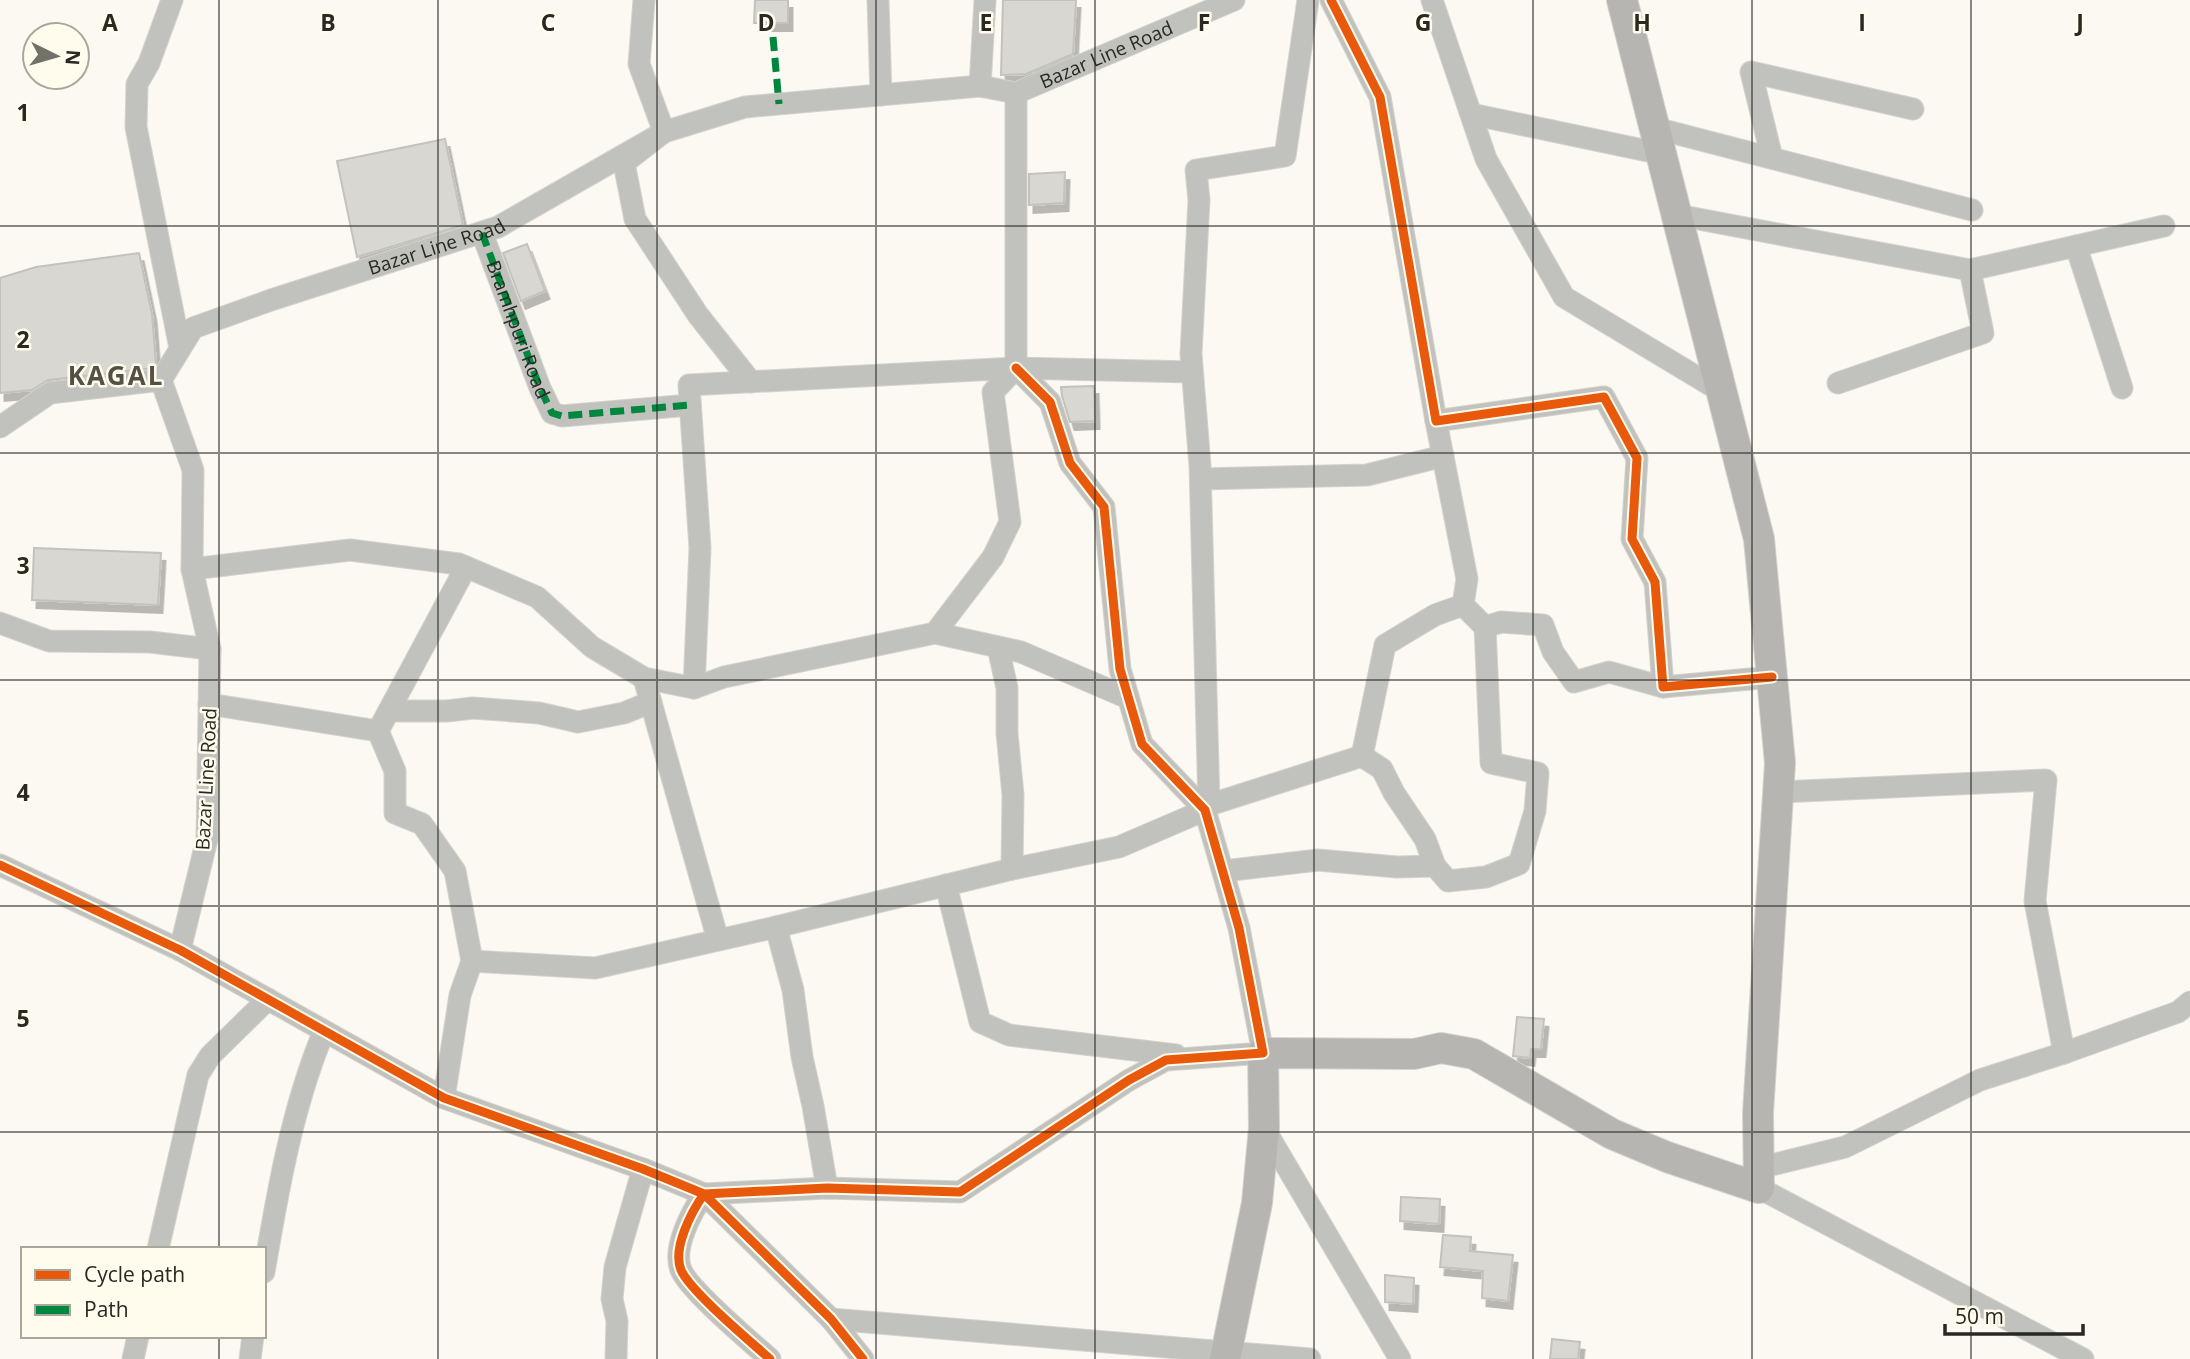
<svg xmlns="http://www.w3.org/2000/svg" width="2190" height="1359" font-family="'Open Sans',sans-serif">
  <style>
    .building { fill: #d8d7d1; stroke: #c3c2bc; stroke-width: 2; filter: url(#shadow) }
    .lines { fill: none; stroke-linecap: round; stroke-linejoin: round }
    .minor-casing { stroke: #d4d3cd; stroke-width: 23 }
    .secondary-casing { stroke: #d4d3cd; stroke-width: 32 }
    .minor { stroke: #c1c1be; stroke-width: 21 }
    .secondary { stroke: #b6b5b2; stroke-width: 30 }
    .quiet { stroke: #00873e; stroke-width: 7; stroke-dasharray: 14 7; stroke-linecap: butt }
    .cycleway-casing { stroke: #fffced; stroke-width: 13 }
    .cycleway { stroke: #e8590c; stroke-width: 9 }
    .grid { fill: none; stroke: #292822; stroke-width: 2; stroke-opacity: 0.55 }
    .labels { text-anchor: middle; dominant-baseline: central; stroke-width: 5; stroke-linejoin: round; paint-order: stroke }
    .street-label { font-size: 19px; fill: #292822; stroke: #fffced }
    .district-label { font-size: 26px; font-weight: bold; letter-spacing: 2px; fill: #535144; stroke: #fffced }
    .grid-label { font-size: 23px; text-anchor: middle; font-weight: bold; fill: #292822; stroke: #fffced; stroke-width: 5; stroke-linejoin: round; paint-order: stroke }
  </style>
  <defs>
    <filter id="shadow"><feDropShadow dx="4.5" dy="8" stdDeviation="0" flood-color="#0004"/></filter>
  </defs>
  <rect width="100%" height="100%" fill="#fbf9f1"/>
  <path class="building" d="M755 0H788V23H754Z
    M1003 0H1076L1073 54 1026 74 1001 75Z
    M445 139 463 225 357 257 337 161Z
    M1065 172 1064 203 1029 205V174Z
    M527 244 545 291 521 301 503 253Z
    M139 253 152 314 156 364 153 368 48 380 32 390 0 393V278L36 267Z
    M1094 386 1095 421 1070 422 1062 396 1061 387Z
    M34 548 161 553 158 605 32 600Z
    M1517 1017 1544 1019 1541 1049H1531L1530 1058 1513 1056Z
    M1401 1197 1440 1199 1439 1224 1400 1221Z
    M1443 1235 1471 1237 1470 1251 1513 1255 1508 1301 1482 1298 1483 1271 1440 1267Z
    M1385 1275 1414 1278 1413 1304 1385 1302Z
    M1552 1339 1580 1342 1578 1359H1550Z"/>
  <g class="lines">
    <defs>
      <g id="minor">
        <path d="M172 0 149 63 137 84 136 127 180 348"/>
        <path d="M644 0 639 64 664 132"/>
        <path d="M878 0 881 95"/>
        <path d="M985 0 980 86 1016 93"/>
        <path d="M1308 0 1285 156 1196 170 1199 200 1191 354 1200 466 1209 805 1362 756 1385 645 1435 615 1463 605 1467 579 1436 421"/>
        <path d="M1331 0 1380 97 1436 421 1604 397 1637 458 1632 539 1655 582 1663 687 1772 677"/>
        <path d="M1432 0 1486 159 1564 297 1722 392"/>
        <path d="M1016 93V368L1192 372"/>
        <path id="s1" d="M1016 93 1234 0"/>
        <path d="M1471 114 1662 154"/>
        <path d="M1655 128 1972 210"/>
        <path d="M1772 158 1751 72 1913 109"/>
        <path d="M1677 215 1970 270 2164 226"/>
        <path d="M482 233 540 388 552 413 562 416 690 405"/>
        <path d="M2076 246 2122 388"/>
        <path d="M161 380 193 470 192 569 210 649 207 839 180 950"/>
        <path d="M751 382 698 315 635 219 624 163 664 132 745 107 980 86"/>
        <path d="M1838 383 1983 333 1970 270"/>
        <path id="s2" d="M0 427 50 393 161 380 193 328 271 300 498 227 664 132"/>
        <path d="M1201 479 1367 475 1443 456"/>
        <path d="M192 569 350 550 459 564 537 597 592 647 644 678 694 688"/>
        <path d="M1463 605 1485 627 1501 622 1543 625 1553 652 1574 682 1609 672 1663 687"/>
        <path d="M0 623 49 641 150 642 210 649"/>
        <path d="M935 633 993 557 1010 522 993 392 1016 368 689 385 700 548 694 688 724 677 935 633 1021 652 1128 698"/>
        <path d="M998 647 1007 688V733L1013 795 1012 869 1119 847 1205 810"/>
        <path d="M644 678 718 940"/>
        <path d="M209 704 378 731 466 567"/>
        <path d="M389 711H447L473 708 539 713 578 722 624 713 651 702"/>
        <path d="M378 731 395 771V813L422 824 455 871 472 961 595 968 776 927 1012 869"/>
        <path d="M1362 756 1382 769 1394 793 1425 839 1435 866"/>
        <path d="M1780 792 2046 780 2035 901 2064 1053"/>
        <path d="M0 865 180 950 444 1098 643 1169 704 1194 831 1319 863 1359"/>
        <path d="M1223 871 1318 860 1397 867 1435 866 1448 881 1486 877 1519 864 1535 811 1538 773 1491 763 1485 627"/>
        <path d="M946 885 980 1022 1009 1035 1176 1055"/>
        <path d="M776 927 793 990 802 1057 813 1106 827 1188"/>
        <path d="M444 1098 460 995 472 961"/>
        <path d="M1264 1128 1400 1359"/>
        <path d="M1759 1168 1845 1147 1980 1080 2064 1053 2178 1012 2190 1002"/>
        <path d="M1759 1188 2083 1359"/>
        <path d="M158 1249 198 1075 210 1056 268 999"/>
        <path d="M264 1272C278 1190 292 1108 324 1031"/>
        <path d="M831 1319 1310 1359"/>
        <path d="M616 1358 617 1321 612 1299 615 1267 643 1169"/>
        <path d="M133 1359 138 1336"/>
        <path d="M250 1359 253 1336"/>
        <path d="M770 1359C750 1341 690 1291 681 1270 672 1248 692 1211 704 1194L827 1188 960 1192 1129 1080 1166 1060 1263 1053 1239 928 1205 810 1142 744 1120 669 1104 507 1070 463 1050 402 1016 368"/>
      </g>
      <path id="secondary" d="M1225 1359 1257 1203 1264 1128 1263 1053 1414 1054 1441 1048 1474 1054 1612 1134 1667 1157 1759 1188 1758 1113 1780 763 1759 539 1622 0"/>
    </defs>
    <use href="#minor" class="minor-casing"/>
    <use href="#secondary" class="secondary-casing"/>
    <use href="#minor" class="minor"/>
    <use href="#secondary" class="secondary"/>
    <g class="quiet">
      <path d="M773 37 779 104"/>
      <path id="s3" d="M482 233 540 388 552 413 562 416 690 405"/>
    </g>
    <defs>
      <path id="cycleway" d="M1331 0 1380 97 1436 421 1604 397 1637 458 1632 539 1655 582 1663 687 1772 677
        M0 865 180 950 444 1098 643 1169 704 1194 831 1319 863 1359
        M770 1359C750 1341 690 1291 681 1270 672 1248 692 1211 704 1194L827 1188 960 1192 1129 1080 1166 1060 1263 1053 1239 928 1205 810 1142 744 1120 669 1104 507 1070 463 1050 402 1016 368"/>
    </defs>
    <use href="#cycleway" class="cycleway-casing"/>
    <use href="#cycleway" class="cycleway"/>
  </g>
  <path class="grid" d="M219 0V1249M438 0V1359M657 0V1359M876 0V1359M1095 0V1359M1314 0V1359M1533 0V1359M1752 0V1359M1971 0V1359M0 226H2190M0 453H2190M0 680H2190M0 906H2190M0 1132H2190M219 1336V1359"/>
  <g class="labels">
    <g class="street-label">
      <text stroke="none"><textPath href="#s1" startOffset="98">Bazar Line Road</textPath></text>
      <text stroke="none"><textPath href="#s2" startOffset="490">Bazar Line Road</textPath></text>
      <text stroke="none"><textPath href="#s3" startOffset="103">Bramhpuri Road</textPath></text>
      <text transform="translate(206 779) rotate(-87)">Bazar Line Road</text>
    </g>
    <g class="district-label">
      <text x="116" y="375">KAGAL</text>
    </g>
  </g>
  <g class="grid-label">
    <text x="110" y="31">A</text>
    <text x="328" y="31">B</text>
    <text x="548" y="31">C</text>
    <text x="766" y="31">D</text>
    <text x="986" y="31">E</text>
    <text x="1204" y="31">F</text>
    <text x="1423" y="31">G</text>
    <text x="1642" y="31">H</text>
    <text x="1862" y="31">I</text>
    <text x="2080" y="31">J</text>
    <text x="23" y="121">1</text>
    <text x="23" y="348">2</text>
    <text x="23" y="574">3</text>
    <text x="23" y="801">4</text>
    <text x="23" y="1027">5</text>
  </g>
  <rect x="21" y="1247" width="245" height="91" fill="#fffced" stroke="#a9a79c" stroke-width="2"/>
  <rect x="35" y="1270" width="35" height="10" fill="#e8590c" stroke="#a9a79c" stroke-width="2"/>
  <text x="84" y="1282" font-size="21" fill="#292822">Cycle path</text>
  <rect x="35" y="1305" width="35" height="10" fill="#00873e" stroke="#a9a79c" stroke-width="2"/>
  <text x="84" y="1317" font-size="21" fill="#292822">Path</text>
  <g transform="translate(56 56) rotate(95)"><circle r="33" fill="#fffced" stroke="#a9a79c" stroke-width="2"/>
  <path d="M0-5L12 26L0 18L-12 26Z" fill="#72716a"/>
  <text y="-10" font-size="19" font-weight="bold" text-anchor="middle" fill="#292822">N</text>
  </g>
  <path d="M1945 1324v10h138v-10" fill="none" stroke="#292822" stroke-width="3.5"/>
  <text x="1955" y="1324" font-size="21" fill="#292822" stroke="#fffced" stroke-width="5" paint-order="stroke">50 m</text>
</svg>
